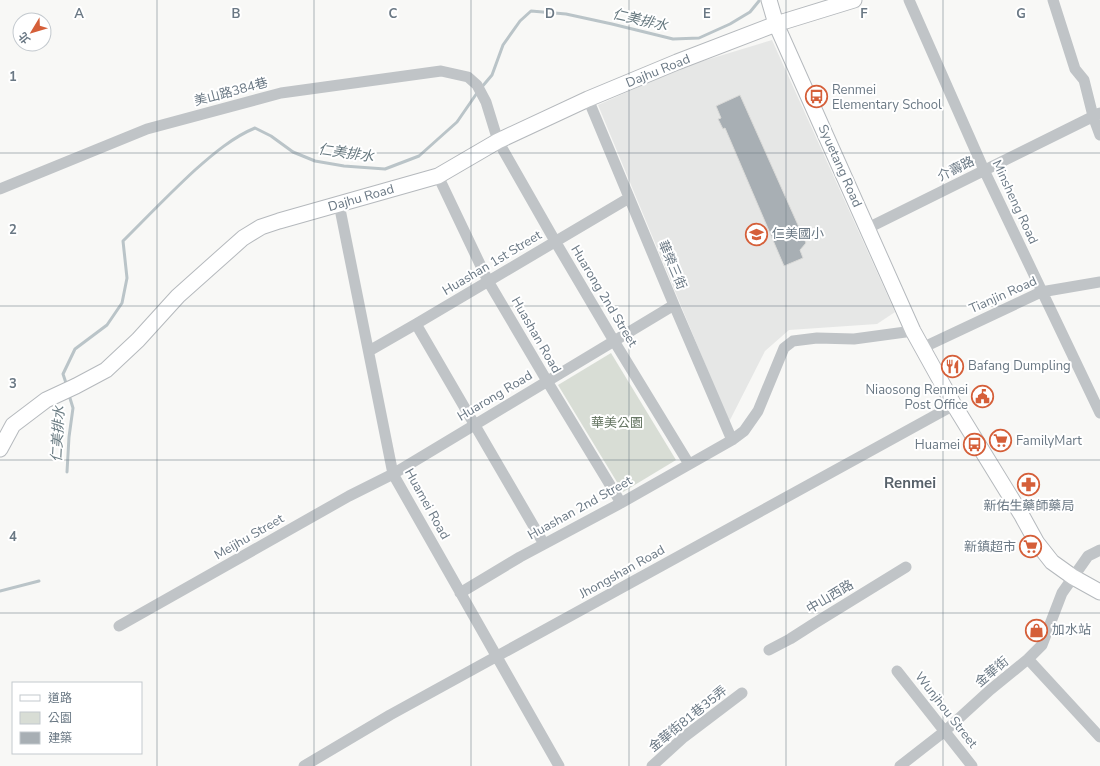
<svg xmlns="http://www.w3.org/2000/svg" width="1100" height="766" font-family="'Nunito Sans','Noto Sans TC',sans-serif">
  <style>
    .built { fill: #e6e7e6 }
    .green { fill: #d8ddd5 }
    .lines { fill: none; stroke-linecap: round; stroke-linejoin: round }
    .stream { stroke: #bac4c8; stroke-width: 3 }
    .building { fill: #a8afb4; stroke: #dadad8 }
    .secondary-casing { stroke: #b5b9bd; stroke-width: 17 }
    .street { stroke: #c0c4c7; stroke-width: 11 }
    .secondary { stroke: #fff; stroke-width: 15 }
    .grid { fill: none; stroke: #6a7884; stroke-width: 1; stroke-opacity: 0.55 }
    .labels { text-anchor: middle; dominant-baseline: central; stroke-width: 4; stroke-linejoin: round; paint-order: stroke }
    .street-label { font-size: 13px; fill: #6a7884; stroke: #fff }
    .poi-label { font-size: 13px; fill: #6a7884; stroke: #fff; text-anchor: start }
    .park-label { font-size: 13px; fill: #677764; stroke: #fff }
    .water-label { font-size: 14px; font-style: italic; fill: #66787f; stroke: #fff }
    .quarter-label { font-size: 15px; font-weight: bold; fill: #57616a; stroke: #fff }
    .grid-label { font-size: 13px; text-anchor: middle; font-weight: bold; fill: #6a7884; stroke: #fff; stroke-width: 4; stroke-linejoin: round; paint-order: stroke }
  </style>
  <rect width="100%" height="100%" fill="#f8f8f6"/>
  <path class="built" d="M772 40 895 312 877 324 789 330 765 351 729 422 598 105 683 67Z"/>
  <path class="green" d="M611 353 676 460 623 492 558 385Z"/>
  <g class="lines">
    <path class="stream" d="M481 88 492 75 503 45 520 21 531 11 566 14 612 24 673 39 699 38 730 24 750 12 759 1
      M67 386 63 374 75 349 107 325 122 303 127 278 123 241C147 217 170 193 195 170 213 154 233 137 255 128L271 136 293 152 315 161 344 166 385 169 419 156 457 122 477 93
      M67 472 69 437 73 408 69 395
      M0 591 39 581"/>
  </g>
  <path class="building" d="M740 95 806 243 800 250 803 258 784 266 725 128 723 129 718 119 721 118 716 106Z"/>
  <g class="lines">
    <defs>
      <path id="secondary" d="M769 0 776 24 913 331 954 405 1021 514 1037 543 1052 562 1073 577 1100 592
        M0 449 13 425 46 400 76 386 106 370 138 340 178 296 243 238 261 227 279 221 438 176 498 141 588 99 677 62 776 24 854 0"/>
    </defs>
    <use href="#secondary" class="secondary-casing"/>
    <path class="street" d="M909 0 984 170 1100 413
      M1053 0 1075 69 1084 80 1093 116 1100 135
      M588 99 674 305 732 440
      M438 176 488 281 547 381 621 503
      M0 189 147 129 281 93 441 71 468 77 477 85 486 102 498 141 555 241 614 341 689 464
      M339 204 393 474 559 766
      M868 228 1100 113
      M416 324 544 544
      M922 348 1041 292 1100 282
      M369 351 416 324 629 198
      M460 593 520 557 621 503 732 440 744 431 758 411 784 348 793 341 817 338 854 339 913 331
      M119 626 349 496 393 474 674 305
      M769 650 790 639 815 623 906 567
      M1028 659 1100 737
      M897 671 972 766
      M304 766 390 715 954 405
      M652 766 684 737 742 693
      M900 766 945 731 990 690 1028 659 1042 645 1062 593 1088 556 1100 550"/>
    <use href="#secondary" class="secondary"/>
  </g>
  <path class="grid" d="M157 0V766M314 0V766M471 0V766M629 0V766M786 0V766M943 0V766M0 153H1100M0 306H1100M0 460H1100M0 613H1100"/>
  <defs>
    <symbol id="bus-ring" viewBox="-11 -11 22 22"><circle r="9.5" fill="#fff" stroke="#d55f39" stroke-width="1.5"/><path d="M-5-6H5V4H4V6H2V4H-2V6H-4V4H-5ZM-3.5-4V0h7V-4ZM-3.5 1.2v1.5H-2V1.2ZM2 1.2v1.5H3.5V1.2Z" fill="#d55f39"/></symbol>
    <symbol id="school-ring" viewBox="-11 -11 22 22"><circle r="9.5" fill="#fff" stroke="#d55f39" stroke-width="1.5"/><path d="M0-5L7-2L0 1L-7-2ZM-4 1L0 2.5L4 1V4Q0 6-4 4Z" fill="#d55f39"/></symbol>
    <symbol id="restaurant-ring" viewBox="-11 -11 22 22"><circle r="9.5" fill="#fff" stroke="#d55f39" stroke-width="1.5"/><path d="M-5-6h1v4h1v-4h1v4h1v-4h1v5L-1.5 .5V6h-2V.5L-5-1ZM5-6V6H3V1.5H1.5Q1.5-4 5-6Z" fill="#d55f39"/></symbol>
    <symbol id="civic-ring" viewBox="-11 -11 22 22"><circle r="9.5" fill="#fff" stroke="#d55f39" stroke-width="1.5"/><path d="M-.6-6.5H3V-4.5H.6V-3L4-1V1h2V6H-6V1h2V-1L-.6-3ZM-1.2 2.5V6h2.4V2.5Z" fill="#d55f39"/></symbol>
    <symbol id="supermarket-ring" viewBox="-11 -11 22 22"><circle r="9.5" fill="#fff" stroke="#d55f39" stroke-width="1.5"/><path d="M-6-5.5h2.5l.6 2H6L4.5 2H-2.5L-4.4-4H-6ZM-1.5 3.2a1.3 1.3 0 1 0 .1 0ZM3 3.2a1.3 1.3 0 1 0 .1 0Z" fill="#d55f39"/></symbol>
    <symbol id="pharmacy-ring" viewBox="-11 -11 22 22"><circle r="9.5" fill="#fff" stroke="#d55f39" stroke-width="1.5"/><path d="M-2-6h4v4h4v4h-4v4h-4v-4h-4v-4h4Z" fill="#d55f39"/></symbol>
    <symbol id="shop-ring" viewBox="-11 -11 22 22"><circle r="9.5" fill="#fff" stroke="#d55f39" stroke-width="1.5"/><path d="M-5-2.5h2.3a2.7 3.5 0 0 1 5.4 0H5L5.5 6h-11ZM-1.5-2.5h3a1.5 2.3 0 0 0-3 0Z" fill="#d55f39"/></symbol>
  </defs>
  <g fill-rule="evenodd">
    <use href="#bus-ring" x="804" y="84" width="25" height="25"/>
    <use href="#school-ring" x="744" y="222" width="25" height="25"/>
    <use href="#restaurant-ring" x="940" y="354" width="25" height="25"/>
    <use href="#civic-ring" x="970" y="384" width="25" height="25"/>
    <use href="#supermarket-ring" x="988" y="428" width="25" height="25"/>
    <use href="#bus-ring" x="962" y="432" width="25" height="25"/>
    <use href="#pharmacy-ring" x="1016" y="472" width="25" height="25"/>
    <use href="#supermarket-ring" x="1018" y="534" width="25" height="25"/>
    <use href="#shop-ring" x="1024" y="618" width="25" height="25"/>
  </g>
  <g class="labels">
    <g class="street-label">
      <text transform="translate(658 71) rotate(-22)">Dajhu Road</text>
      <text transform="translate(231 92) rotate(-15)">美山路384巷</text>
      <text transform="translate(840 166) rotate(66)">Syuetang Road</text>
      <text transform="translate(956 169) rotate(-26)">介壽路</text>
      <text transform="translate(361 198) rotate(-16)">Dajhu Road</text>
      <text transform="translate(1015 202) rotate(65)">Minsheng Road</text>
      <text transform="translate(492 263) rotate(-31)">Huashan 1st Street</text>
      <text transform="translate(672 265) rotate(67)">華榮三街</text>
      <text transform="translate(1003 295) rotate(-24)">Tianjin Road</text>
      <text transform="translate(604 296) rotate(59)">Huarong 2nd Street</text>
      <text transform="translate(536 335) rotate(60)">Huashan Road</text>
      <text transform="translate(495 396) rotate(-31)">Huarong Road</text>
      <text transform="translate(427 504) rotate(61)">Huamei Road</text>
      <text transform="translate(580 508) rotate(-29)">Huashan 2nd Street</text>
      <text transform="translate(249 537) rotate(-30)">Meijhu Street</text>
      <text transform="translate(622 572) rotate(-29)">Jhongshan Road</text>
      <text transform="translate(830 597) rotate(-31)">中山西路</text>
      <text transform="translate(992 672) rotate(-40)">金華街</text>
      <text transform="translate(946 710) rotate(52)">Wunjhou Street</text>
      <text transform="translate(688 719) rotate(-39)">金華街81巷35弄</text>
    </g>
    <g class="poi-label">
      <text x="832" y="90">Renmei<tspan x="832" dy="15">Elementary School</tspan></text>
      <text x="772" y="234">仁美國小</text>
      <text x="968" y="366">Bafang Dumpling</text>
      <text x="968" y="390" text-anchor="end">Niaosong Renmei<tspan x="968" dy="15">Post Office</tspan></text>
      <text x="1016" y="441">FamilyMart</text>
      <text x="960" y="445" text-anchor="end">Huamei</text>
      <text x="1029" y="506" text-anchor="middle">新佑生藥師藥局</text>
      <text x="1016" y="547" text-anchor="end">新鎮超市</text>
      <text x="1052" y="630">加水站</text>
    </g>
    <g class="park-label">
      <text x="617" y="423">華美公園</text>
    </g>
    <g class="water-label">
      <text transform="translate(640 20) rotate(13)">仁美排水</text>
      <text transform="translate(346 153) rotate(8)">仁美排水</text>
      <text transform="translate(58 434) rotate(-87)">仁美排水</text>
    </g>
    <g class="quarter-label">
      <text x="910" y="483">Renmei</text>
    </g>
  </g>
  <g class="grid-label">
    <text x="79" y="18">A</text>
    <text x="236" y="18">B</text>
    <text x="393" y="18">C</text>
    <text x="550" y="18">D</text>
    <text x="707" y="18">E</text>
    <text x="864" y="18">F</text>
    <text x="1021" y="18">G</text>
    <text x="13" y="81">1</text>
    <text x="13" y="234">2</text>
    <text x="13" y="388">3</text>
    <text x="13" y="541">4</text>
  </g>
  <rect x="12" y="682" width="130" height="72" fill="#ffffff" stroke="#c3c9ce"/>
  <rect x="20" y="695" width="20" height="6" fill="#ffffff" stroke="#c3c9ce"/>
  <text x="48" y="702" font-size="12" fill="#6a7884">道路</text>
  <rect x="20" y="712" width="20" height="12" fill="#d8ddd5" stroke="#c3c9ce"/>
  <text x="48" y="722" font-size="12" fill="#6a7884">公園</text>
  <rect x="20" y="732" width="20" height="12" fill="#a8afb4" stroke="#c3c9ce"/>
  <text x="48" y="742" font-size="12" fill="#6a7884">建築</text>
  <g transform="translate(32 32) rotate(232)"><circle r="19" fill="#ffffff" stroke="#c3c9ce"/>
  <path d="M0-3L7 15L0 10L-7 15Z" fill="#d55f39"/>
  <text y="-6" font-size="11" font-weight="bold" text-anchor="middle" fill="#6a7884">北</text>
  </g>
</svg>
